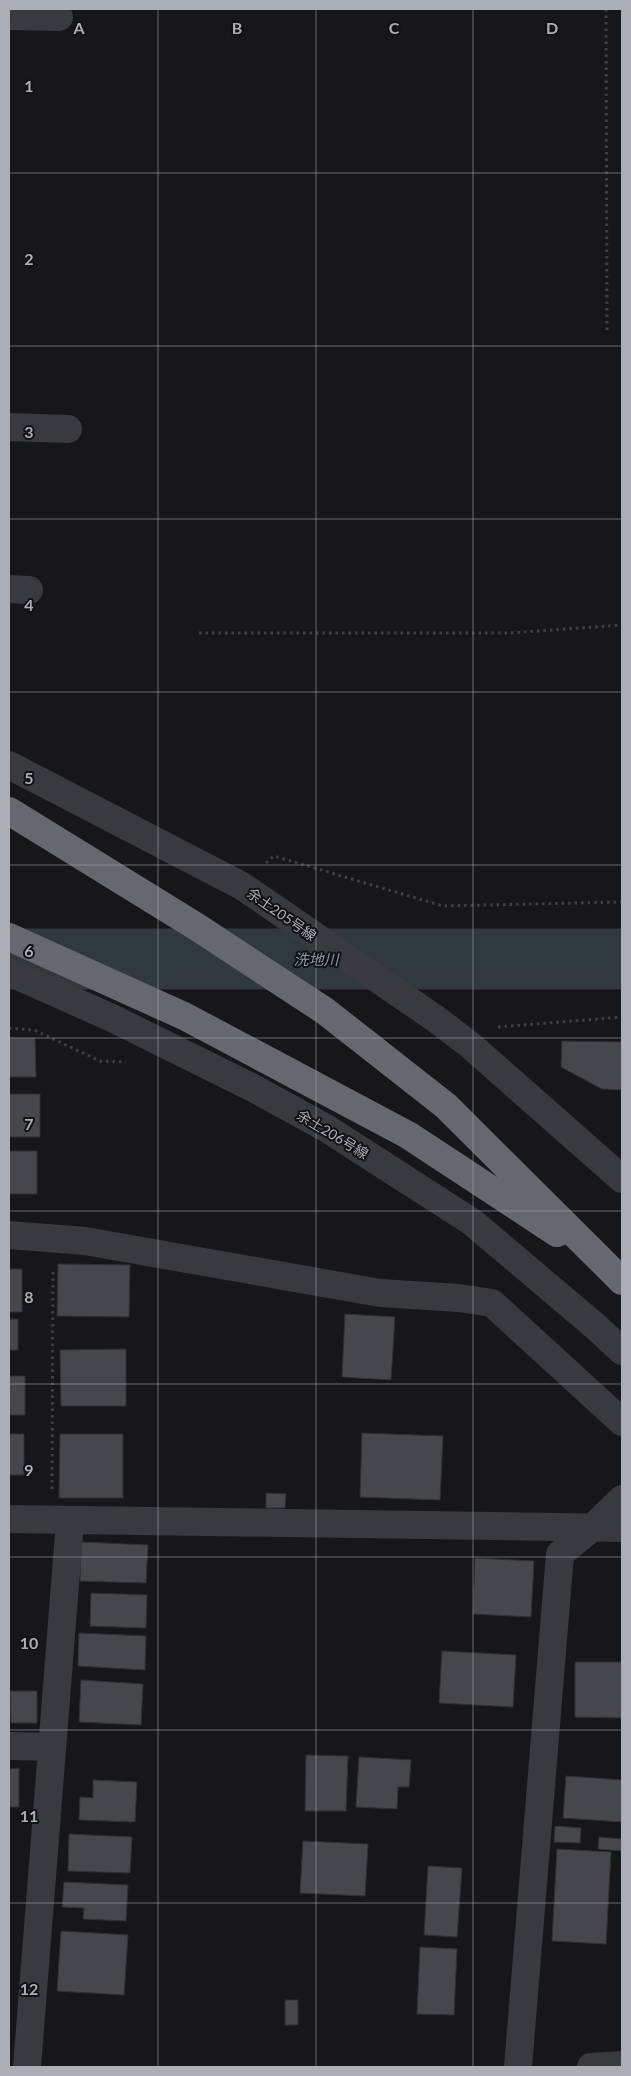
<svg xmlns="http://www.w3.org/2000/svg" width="631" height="2076" font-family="Lato,'Noto Sans JP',sans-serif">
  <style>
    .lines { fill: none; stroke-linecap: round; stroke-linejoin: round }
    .river { stroke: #30393e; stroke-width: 61 }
    .building { fill: #46474b; stroke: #313134 }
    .path { stroke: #3e4144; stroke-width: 3; stroke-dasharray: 2.5 4; stroke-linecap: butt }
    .minor { stroke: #383a3d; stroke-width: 28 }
    .highway { stroke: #65686e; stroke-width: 28 }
    .grid { fill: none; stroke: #aaafb7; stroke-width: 1; stroke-opacity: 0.55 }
    .labels { text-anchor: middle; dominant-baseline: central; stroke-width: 4; stroke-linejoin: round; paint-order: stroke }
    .street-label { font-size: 14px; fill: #aaafb7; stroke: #121214 }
    .water-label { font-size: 15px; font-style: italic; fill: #849faf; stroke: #121214 }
    .grid-label { font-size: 16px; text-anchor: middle; font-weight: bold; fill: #aaafb7; stroke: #121214; stroke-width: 4; stroke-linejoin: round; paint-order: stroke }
  </style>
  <rect width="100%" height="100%" fill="#171719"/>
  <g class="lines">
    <path class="river" d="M9 959H622"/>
  </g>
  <path class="building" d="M9 1038H35L36 1077H9Z
    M562 1041 622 1042V1090L602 1089 561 1067Z
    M9 1094H40V1137H9Z
    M9 1151H37V1194H9Z
    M58 1264 130 1265 129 1317 57 1316Z
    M9 1269H22V1312H9Z
    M345 1314 395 1317 391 1380 342 1377Z
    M9 1319H18V1350H9Z
    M126 1349V1406H61L60 1350Z
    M9 1376H25V1415H9Z
    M362 1433 443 1436 440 1500 360 1497Z
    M9 1434H24V1475H9Z
    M60 1434H123V1498H59Z
    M266 1493 286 1494 285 1508H266Z
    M81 1542 148 1545 146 1583 80 1581Z
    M475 1558 534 1561 531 1617 473 1614Z
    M91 1593 147 1595 146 1628 90 1626Z
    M79 1633 146 1636 145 1670 78 1666Z
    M442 1651 516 1655 513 1707 439 1703Z
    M575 1662H622V1718L575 1717Z
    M81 1680 143 1684 141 1725 79 1722Z
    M10 1691H37V1723H11Z
    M306 1755 348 1756 346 1811H305Z
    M359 1757 411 1760 409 1787H398L397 1809 356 1807Z
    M19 1768V1807H9V1769Z
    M566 1776 622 1780V1822L563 1818Z
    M93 1780 137 1782 135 1822 79 1820 80 1797 93 1798Z
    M555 1826 581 1828 580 1843 554 1842Z
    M69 1834 132 1837 130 1873 68 1871Z
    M599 1837 622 1839V1851L598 1849Z
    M303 1841 368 1844 365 1896 300 1893Z
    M557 1849 611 1852 606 1944 552 1941Z
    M428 1866 462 1868 457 1937 424 1935Z
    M64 1882 128 1885 126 1921 83 1919 84 1908 62 1907Z
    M61 1931 128 1935 124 1995 57 1991Z
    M420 1947 457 1949 454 2015 417 2014Z
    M285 2000H298V2025H285Z"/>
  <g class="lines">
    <path class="path" d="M606 9 607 334
      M199 633H510L622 625
      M266 863 274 856 443 906 622 902
      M498 1027 622 1017
      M9 1028 34 1030 100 1061 126 1062
      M52 1489 53 1271"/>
    <path class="minor" d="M9 16 59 17
      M9 427 68 429
      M9 589 29 590
      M9 765 242 886 436 1019 470 1045 622 1179
      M9 972 112 1018 255 1089 326 1128 472 1222 595 1326 622 1351
      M9 1235 85 1241 380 1293 459 1298 492 1303 622 1422
      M9 1519 622 1528
      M9 1746 52 1747
      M27 2067 70 1521
      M518 2067 560 1554 593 1527 622 1499
      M591 2067 622 2065"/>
    <path class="highway" d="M9 811 197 927 325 1011 446 1106 622 1281
      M9 937 184 1016 408 1135 557 1233"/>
  </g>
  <path class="grid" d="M158 9V2067M316 9V2067M473 9V2067M9 173H622M9 346H622M9 519H622M9 692H622M9 865H622M9 1038H622M9 1211H622M9 1384H622M9 1557H622M9 1730H622M9 1903H622"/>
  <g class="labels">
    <g class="street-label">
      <text transform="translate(282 914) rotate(35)">余土205号線</text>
      <text transform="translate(333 1134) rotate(31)">余土206号線</text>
    </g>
    <g class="water-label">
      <text x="316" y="959">洗地川</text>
    </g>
  </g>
  <g class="grid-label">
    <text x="79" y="34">A</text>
    <text x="237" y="34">B</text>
    <text x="394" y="34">C</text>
    <text x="552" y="34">D</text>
    <text x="29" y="92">1</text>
    <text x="29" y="265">2</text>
    <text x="29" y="438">3</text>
    <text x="29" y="611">4</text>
    <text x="29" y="784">5</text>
    <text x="29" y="957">6</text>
    <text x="29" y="1130">7</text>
    <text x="29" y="1303">8</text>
    <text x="29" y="1476">9</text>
    <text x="29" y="1649">10</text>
    <text x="29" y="1822">11</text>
    <text x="29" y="1995">12</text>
  </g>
  <rect width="631" height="2076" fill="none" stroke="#aaafb7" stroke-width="20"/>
</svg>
